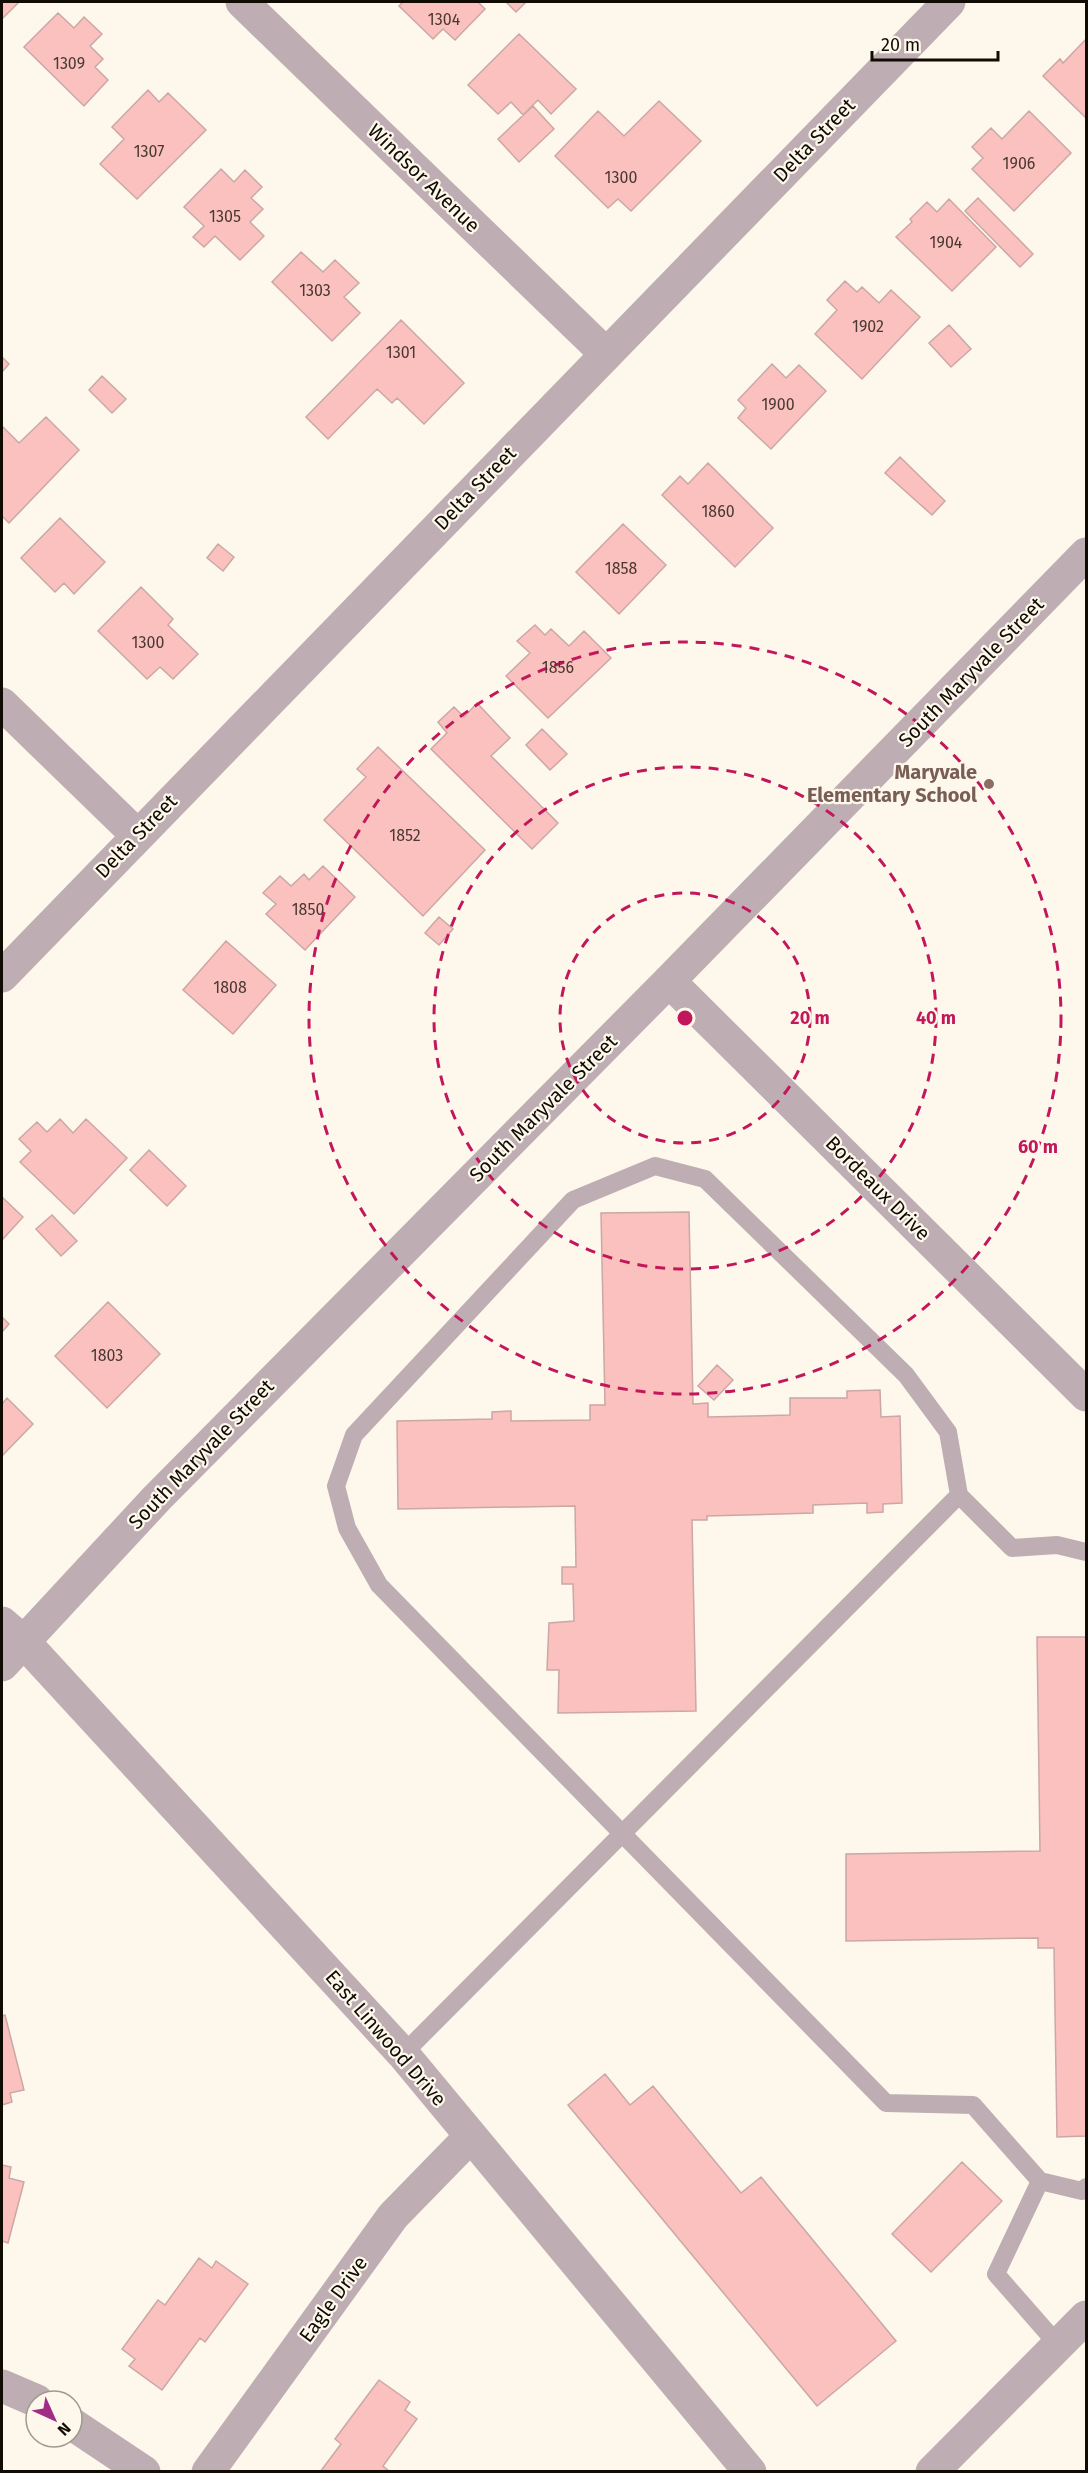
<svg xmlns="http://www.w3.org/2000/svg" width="1088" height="2473" font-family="'Fira Sans',sans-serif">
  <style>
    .building { fill: #fac1bf; stroke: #cba7a6; stroke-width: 1.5 }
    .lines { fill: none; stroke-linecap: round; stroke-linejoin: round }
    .service { stroke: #beaeb3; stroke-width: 18 }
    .minor { stroke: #beaeb3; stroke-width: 33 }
    .ring { fill: none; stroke: #c2185b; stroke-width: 3; stroke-dasharray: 10 8 }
    .education-dot { fill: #8d6e63; stroke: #fef8ec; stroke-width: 2 }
    .labels { text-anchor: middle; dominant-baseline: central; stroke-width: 4.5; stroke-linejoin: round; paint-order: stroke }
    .number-label { font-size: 16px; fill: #4a3832 }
    .street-label { font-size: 20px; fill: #100b03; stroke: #fef8ec }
    .education-label { font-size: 20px; font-weight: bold; fill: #785e54; stroke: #fef8ec; text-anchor: end }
    .centre { fill: #c2185b; stroke: #fef8ec; stroke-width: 3 }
    .ring-label { font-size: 18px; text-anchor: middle; font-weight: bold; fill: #c2185b; stroke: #fef8ec; stroke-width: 4.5; stroke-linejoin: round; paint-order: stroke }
  </style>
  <rect width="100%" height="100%" fill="#fef8ec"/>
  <path class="building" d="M2 2H19L2 19Z
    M403 2H478L485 9 455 40 443 29 433 39 399 6Z
    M506 2H526L516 12Z
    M58 13 74 28 84 17 102 34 90 46 103 59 95 67 108 80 84 106 24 47Z
    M519 34 576 89 551 114 538 100 523 115 511 102 498 114 468 85Z
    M1086 39V118L1043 76 1060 59 1063 63Z
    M148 90 159 102 168 93 206 130 137 199 100 164 124 139 112 127Z
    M659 101 701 141 631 211 618 199 608 208 555 156 598 111 624 136Z
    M533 106 554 129 519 162 498 139Z
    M1029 111 1071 153 1014 211 972 169 983 158 972 147 991 128 1002 139Z
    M221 169 234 182 245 170 262 187 251 198 263 209 250 222 264 236 240 260 215 236 204 247 193 237 204 226 184 207Z
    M978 198 1033 254 1020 267 965 211Z
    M949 199 996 247 952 291 896 237 912 222 910 219 927 202 937 212Z
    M301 252 323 272 335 260 359 283 344 297 360 313 332 341 272 282Z
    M845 281 857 292 862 287 879 303 891 290 920 317 862 379 815 334 837 310 827 300Z
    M401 320 464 383 424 424 397 398 392 403 377 389 328 439 306 417Z
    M949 325 971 349 951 367 929 343Z
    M2 357 9 364 2 372Z
    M772 364 786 378 799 365 826 391 771 449 738 418 746 408 738 400Z
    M102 376 126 399 112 413 89 390Z
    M46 417 79 450 9 523 2 516V426L19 443Z
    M900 457 945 501 932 515 885 473Z
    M708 463 773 528 735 567 662 495 680 476 688 484Z
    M60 518 105 562 74 594 64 583 55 592 21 558Z
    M623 524 666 565 619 614 576 572Z
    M218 544 234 557 223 571 207 558Z
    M141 587 173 619 168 625 198 654 173 679 160 667 147 679 98 631Z
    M535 625 545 635 551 629 569 646 584 631 611 658 548 718 506 676 530 653 517 641Z
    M477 703 510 738 491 756 558 823 532 849 431 749 447 733 438 722 454 707 464 717Z
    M542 729 567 754 550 770 526 745Z
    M378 747 485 850 423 916 324 820 366 777 357 769Z
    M323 866 355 897 305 950 266 914 276 904 263 893 280 876 291 886 304 874 309 880Z
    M439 917 453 929 439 945 425 933Z
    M226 941 276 985 233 1034 183 990Z
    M60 1119 73 1133 86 1119 127 1158 74 1214 20 1162 31 1151 19 1139 37 1122 47 1132Z
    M149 1150 186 1186 167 1206 130 1170Z
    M2 1197 23 1217 2 1240Z
    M689 1212 693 1404 708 1403V1417L790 1415V1398H847V1391L880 1390 881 1417 900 1416 902 1503 883 1504V1512L867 1513V1503L813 1505V1513L707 1516V1520H692L696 1711 558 1713 559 1670H547L549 1623 574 1621 573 1584H562V1567H576L575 1506 398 1509 397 1421 492 1419V1412L511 1411V1421L590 1420V1405H605L601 1213Z
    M52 1215 77 1241 61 1256 36 1229Z
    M108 1302 160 1354 107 1408 55 1356Z
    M2 1317 9 1324 2 1332Z
    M717 1365 733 1380 714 1400 698 1386Z
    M7 1398 33 1424 2 1456V1404Z
    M1037 1637H1086V2136L1057 2137 1054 1948H1038V1938L846 1941V1854L1040 1851Z
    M5 2015 24 2090 10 2093 12 2102 2 2105V2016Z
    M605 2074 630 2105 653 2086 741 2193 761 2177 896 2341 817 2406 568 2105Z
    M962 2162 1002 2201 931 2272 892 2234Z
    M2 2165 11 2167 9 2178 24 2182 8 2243 2 2241Z
    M199 2258 212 2268 216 2261 248 2284 205 2342 200 2338 162 2390 129 2366 135 2359 122 2349 158 2300 165 2305Z
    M379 2380 410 2402 405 2410 417 2419 383 2466 389 2471 320 2472 341 2444 335 2439Z"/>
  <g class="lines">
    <path class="service" d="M1086 1552 1057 1545 1012 1548 959 1495 948 1432 906 1375 705 1179 655 1166 573 1200 354 1435 336 1486 347 1528 379 1585 886 2103 973 2105 1040 2181 1082 2191 1086 2187
      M403 2054 959 1495
      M1040 2181 996 2274 1059 2346"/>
    <path class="minor" d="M242 2 606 354
      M2 704 137 835
      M2 976 949 2
      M669 981 1086 1395
      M2 1623 24 1642 403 2054 750 2472
      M2 1665 157 1498 669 981 1086 554
      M2 2386 37 2401
      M72 2424 144 2472
      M208 2472 393 2216 471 2136
      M932 2472 1086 2317"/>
  </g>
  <g class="ring">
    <circle cx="685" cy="1018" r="125"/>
    <circle cx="685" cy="1018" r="251"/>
    <circle cx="685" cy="1018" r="376"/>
  </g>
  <circle class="education-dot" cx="989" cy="784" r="6"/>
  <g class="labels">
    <g class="number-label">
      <text x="444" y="19">1304</text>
      <text x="69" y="63">1309</text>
      <text x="149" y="151">1307</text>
      <text x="1019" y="163">1906</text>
      <text x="621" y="177">1300</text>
      <text x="225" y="216">1305</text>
      <text x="946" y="242">1904</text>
      <text x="315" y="290">1303</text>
      <text x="868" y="326">1902</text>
      <text x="401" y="352">1301</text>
      <text x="778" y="404">1900</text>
      <text x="718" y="511">1860</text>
      <text x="621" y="568">1858</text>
      <text x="148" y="642">1300</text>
      <text x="558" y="667">1856</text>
      <text x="405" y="835">1852</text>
      <text x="308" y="909">1850</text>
      <text x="230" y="987">1808</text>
      <text x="107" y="1355">1803</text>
    </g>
    <g class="street-label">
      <text transform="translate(814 140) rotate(-46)">Delta Street</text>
      <text transform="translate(424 178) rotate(44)">Windsor Avenue</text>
      <text transform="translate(475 488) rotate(-46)">Delta Street</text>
      <text transform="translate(971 672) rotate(-46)">South Maryvale Street</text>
      <text transform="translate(136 836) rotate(-46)">Delta Street</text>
      <text transform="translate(543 1108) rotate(-45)">South Maryvale Street</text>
      <text transform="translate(878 1188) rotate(45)">Bordeaux Drive</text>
      <text transform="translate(201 1454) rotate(-46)">South Maryvale Street</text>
      <text transform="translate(386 2038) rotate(49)">East Linwood Drive</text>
      <text transform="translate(333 2299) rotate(-54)">Eagle Drive</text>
    </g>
    <g class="education-label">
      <text x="977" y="772">Maryvale<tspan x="977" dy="23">Elementary School</tspan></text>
    </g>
  </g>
  <circle cx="685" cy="1018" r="9" class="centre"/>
  <g class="ring-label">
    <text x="810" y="1024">20 m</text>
    <text x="936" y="1024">40 m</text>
    <text x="1038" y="1153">60 m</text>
  </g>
  <rect width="1088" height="2473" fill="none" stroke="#100b03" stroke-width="6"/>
  <g transform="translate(54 2419) rotate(135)"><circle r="28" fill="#fef8ec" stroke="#9f998f" stroke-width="1.5"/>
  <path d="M0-4.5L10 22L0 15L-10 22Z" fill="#a12c86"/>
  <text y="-9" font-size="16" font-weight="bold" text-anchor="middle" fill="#100b03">N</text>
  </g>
  <path d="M872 51v9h126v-9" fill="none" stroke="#100b03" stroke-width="3"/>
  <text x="881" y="51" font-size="18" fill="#100b03" stroke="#fef8ec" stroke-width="4.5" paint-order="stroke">20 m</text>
</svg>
